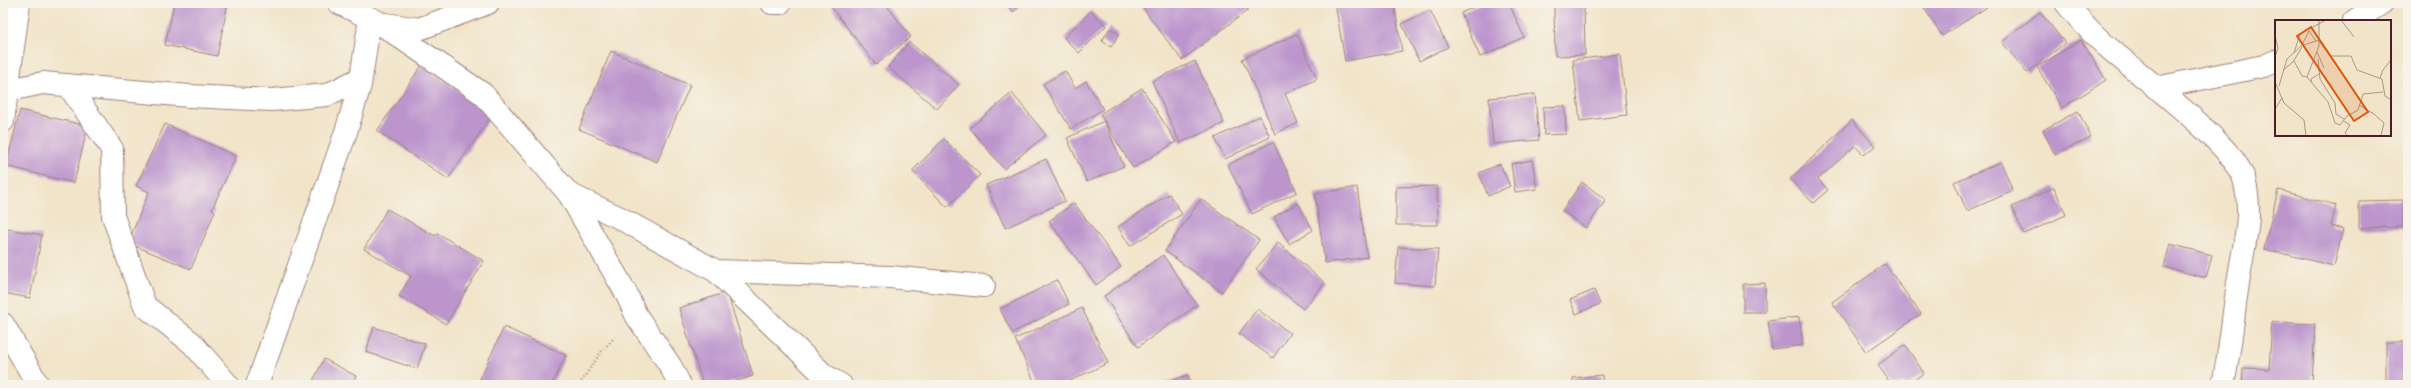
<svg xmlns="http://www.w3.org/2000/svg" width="2411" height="388" font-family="'Comic Neue',sans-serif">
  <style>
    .building { fill: #bc95cd }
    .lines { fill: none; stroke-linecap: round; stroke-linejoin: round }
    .minor-casing { stroke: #9e827a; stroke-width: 24 }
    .path { stroke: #9e827a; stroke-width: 2.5; stroke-dasharray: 1 3; stroke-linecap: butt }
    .minor { stroke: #fff; stroke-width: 22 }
    .inset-road { fill: none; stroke: #ae958a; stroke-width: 1 }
    .view { fill: #e0560e; fill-opacity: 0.15; stroke: #e0560e; stroke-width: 2 }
    .inset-edge { fill: none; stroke: #4a1f2b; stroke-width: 2 }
  </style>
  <rect width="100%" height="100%" fill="#f7f3e8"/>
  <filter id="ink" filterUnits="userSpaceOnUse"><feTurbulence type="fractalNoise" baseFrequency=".025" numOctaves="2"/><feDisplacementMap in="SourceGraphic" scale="8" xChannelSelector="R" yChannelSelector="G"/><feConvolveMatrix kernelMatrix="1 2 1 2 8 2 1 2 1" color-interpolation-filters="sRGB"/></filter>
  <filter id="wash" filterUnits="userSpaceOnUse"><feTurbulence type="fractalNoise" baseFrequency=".012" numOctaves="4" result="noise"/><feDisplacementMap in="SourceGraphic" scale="16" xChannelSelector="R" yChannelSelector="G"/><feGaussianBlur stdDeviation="0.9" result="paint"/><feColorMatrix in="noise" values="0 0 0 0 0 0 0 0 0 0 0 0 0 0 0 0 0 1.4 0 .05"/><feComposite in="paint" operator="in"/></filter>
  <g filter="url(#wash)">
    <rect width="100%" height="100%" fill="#f1e4c9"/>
    <g id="blocks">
      <path class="building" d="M174 3H228L217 56 165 45Z
        M838 3H885L911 37 876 65 832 8Z
        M1005 3H1023L1013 12Z
        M1148 3H1243L1248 10 1182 60 1142 7Z
        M1335 3H1394L1402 51 1345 61Z
        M1483 3H1509L1524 37 1480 57 1461 13Z
        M1921 3H1984L1987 7 1942 36Z
        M1584 6 1585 55 1555 56 1554 7Z
        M1430 10 1448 47 1419 61 1402 24Z
        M1091 11 1106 26 1079 53 1064 38Z
        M2040 12 2065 43 2027 73 2002 42Z
        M1110 28 1119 34 1111 47 1102 41Z
        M1297 34 1317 79 1285 94 1298 123 1275 134 1242 59Z
        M2081 40 2106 80 2062 108 2037 67Z
        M909 42 959 85 937 109 888 67Z
        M611 51 690 85 657 162 579 129Z
        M1620 54 1627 115 1580 121 1573 60Z
        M1195 61 1224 123 1180 143 1152 81Z
        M422 65 493 114 448 179 377 131Z
        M1065 71 1075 88 1086 81 1103 109 1071 129 1043 84Z
        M1142 88 1176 142 1133 168 1100 114Z
        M1012 93 1046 135 1004 169 970 128Z
        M1535 94 1539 140 1493 144 1489 98Z
        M1565 106 1566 134 1544 135 1543 107Z
        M20 110 88 126 74 183 6 166Z
        M2078 111 2091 137 2055 155 2043 130Z
        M1260 116 1270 137 1225 159 1215 138Z
        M1852 120 1875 146 1864 155 1855 146 1818 179 1828 190 1813 203 1790 179Z
        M1104 121 1124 166 1087 182 1067 138Z
        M165 124 236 156 212 209 215 211 191 269 128 243 149 192 136 186Z
        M944 139 980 175 947 207 912 171Z
        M1273 142 1297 192 1252 214 1228 165Z
        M1046 159 1065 201 1005 228 986 185Z
        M1532 160 1537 189 1515 192 1511 164Z
        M2001 162 2013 191 1967 211 1954 182Z
        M1500 164 1510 186 1488 196 1479 173Z
        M1582 182 1606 200 1586 228 1562 211Z
        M1437 186 1438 225H1396V187Z
        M1357 187 1367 257 1325 263 1315 194Z
        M2054 187 2066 215 2024 234 2012 207Z
        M2278 190 2336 205 2331 226 2343 229 2334 266 2264 249Z
        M1169 194 1182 214 1130 246 1118 227Z
        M1201 199 1259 240 1222 292 1165 251Z
        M2403 200V227L2359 228V201Z
        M1074 203 1121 267 1096 285 1049 221Z
        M1298 203 1313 230 1289 244 1274 217Z
        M387 209 435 236 437 233 484 261 446 324 399 296 411 276 364 249Z
        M3 228 42 235 30 298 3 293Z
        M1278 243 1325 283 1303 309 1256 269Z
        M2170 244 2212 255 2206 278 2164 267Z
        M1398 247 1438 249 1435 286 1395 283Z
        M1163 255 1197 305 1138 347 1104 296Z
        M1885 264 1921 314 1866 352 1832 302Z
        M1057 280 1069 304 1012 333 1000 309Z
        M1765 283V312H1743V284Z
        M1594 290 1600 304 1576 314 1570 300Z
        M727 292 753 376 724 385H703L679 308Z
        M1082 308 1108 363 1061 385H1036L1015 339Z
        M1257 309 1290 333 1273 358 1239 334Z
        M1799 317 1803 345 1772 349 1768 321Z
        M2272 322 2315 324 2312 385H2242L2243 368 2269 369Z
        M374 327 425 344 417 369 366 352Z
        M504 327 566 355 552 385H477Z
        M2386 342H2408V385H2386Z
        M1905 345 1924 373 1907 385H1892L1878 365Z
        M324 359 356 376 351 385H311Z
        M1188 375 1191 385H1158Z
        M1602 375 1603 385H1573V378Z"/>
    </g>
  </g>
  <g filter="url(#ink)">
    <use href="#blocks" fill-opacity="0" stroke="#9e827a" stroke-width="1"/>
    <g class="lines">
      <defs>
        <path id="minor" d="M339 3 378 22 483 94 569 194 626 293 636 315 671 367 680 385
          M772 3H780
          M2066 3C2079 19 2094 36 2110 49 2139 75 2235 145 2244 179 2254 217 2243 246 2238 283 2233 317 2230 351 2223 385
          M2354 21 2382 3
          M385 24 419 29 488 3
          M68 85 112 149 113 216 145 306 192 343 228 385
          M2156 88 2264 66 2276 61
          M9 90 43 83 189 96 272 100 327 95 361 78
          M3 121 19 3
          M569 194 620 218 716 271 890 277 984 286
          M716 271 824 375 841 385
          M3 324 38 385
          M257 385 346 132 360 85 370 19"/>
      </defs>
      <use href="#minor" class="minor-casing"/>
      <path class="path" d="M579 385 601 352 615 337"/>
      <use href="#minor" class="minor"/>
    </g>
  </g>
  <g transform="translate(2275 20)">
    <rect width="116" height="116" fill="#f1e4c9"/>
    <path class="inset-road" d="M44 0V26L32 57 53 82 60 103 65 105 72 96 83 90 88 74 108 72M66 0 79 17M34 11 41 21M0 15 3 28 0 37M44 21 55 36H76L82 50 107 59 110 76 116 80M27 25 34 11M42 32 49 48M19 33 25 14 51 0M43 39 45 59 60 83 61 94 69 99M19 41 27 56 32 57M8 50 18 42 27 27M105 58 108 50 116 40M0 62 9 83 29 100 31 116M37 62 36 59 44 54M4 66 12 39 26 26 44 20M84 85 99 94 109 103 106 115M0 89 7 78M69 101 75 105 70 113 73 116"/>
    <path class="view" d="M36 7 93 92 79 101 22 16Z"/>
    <rect width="116" height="116" class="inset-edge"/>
  </g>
  <rect width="2411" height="388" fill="none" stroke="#f7f3e8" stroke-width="16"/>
</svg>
